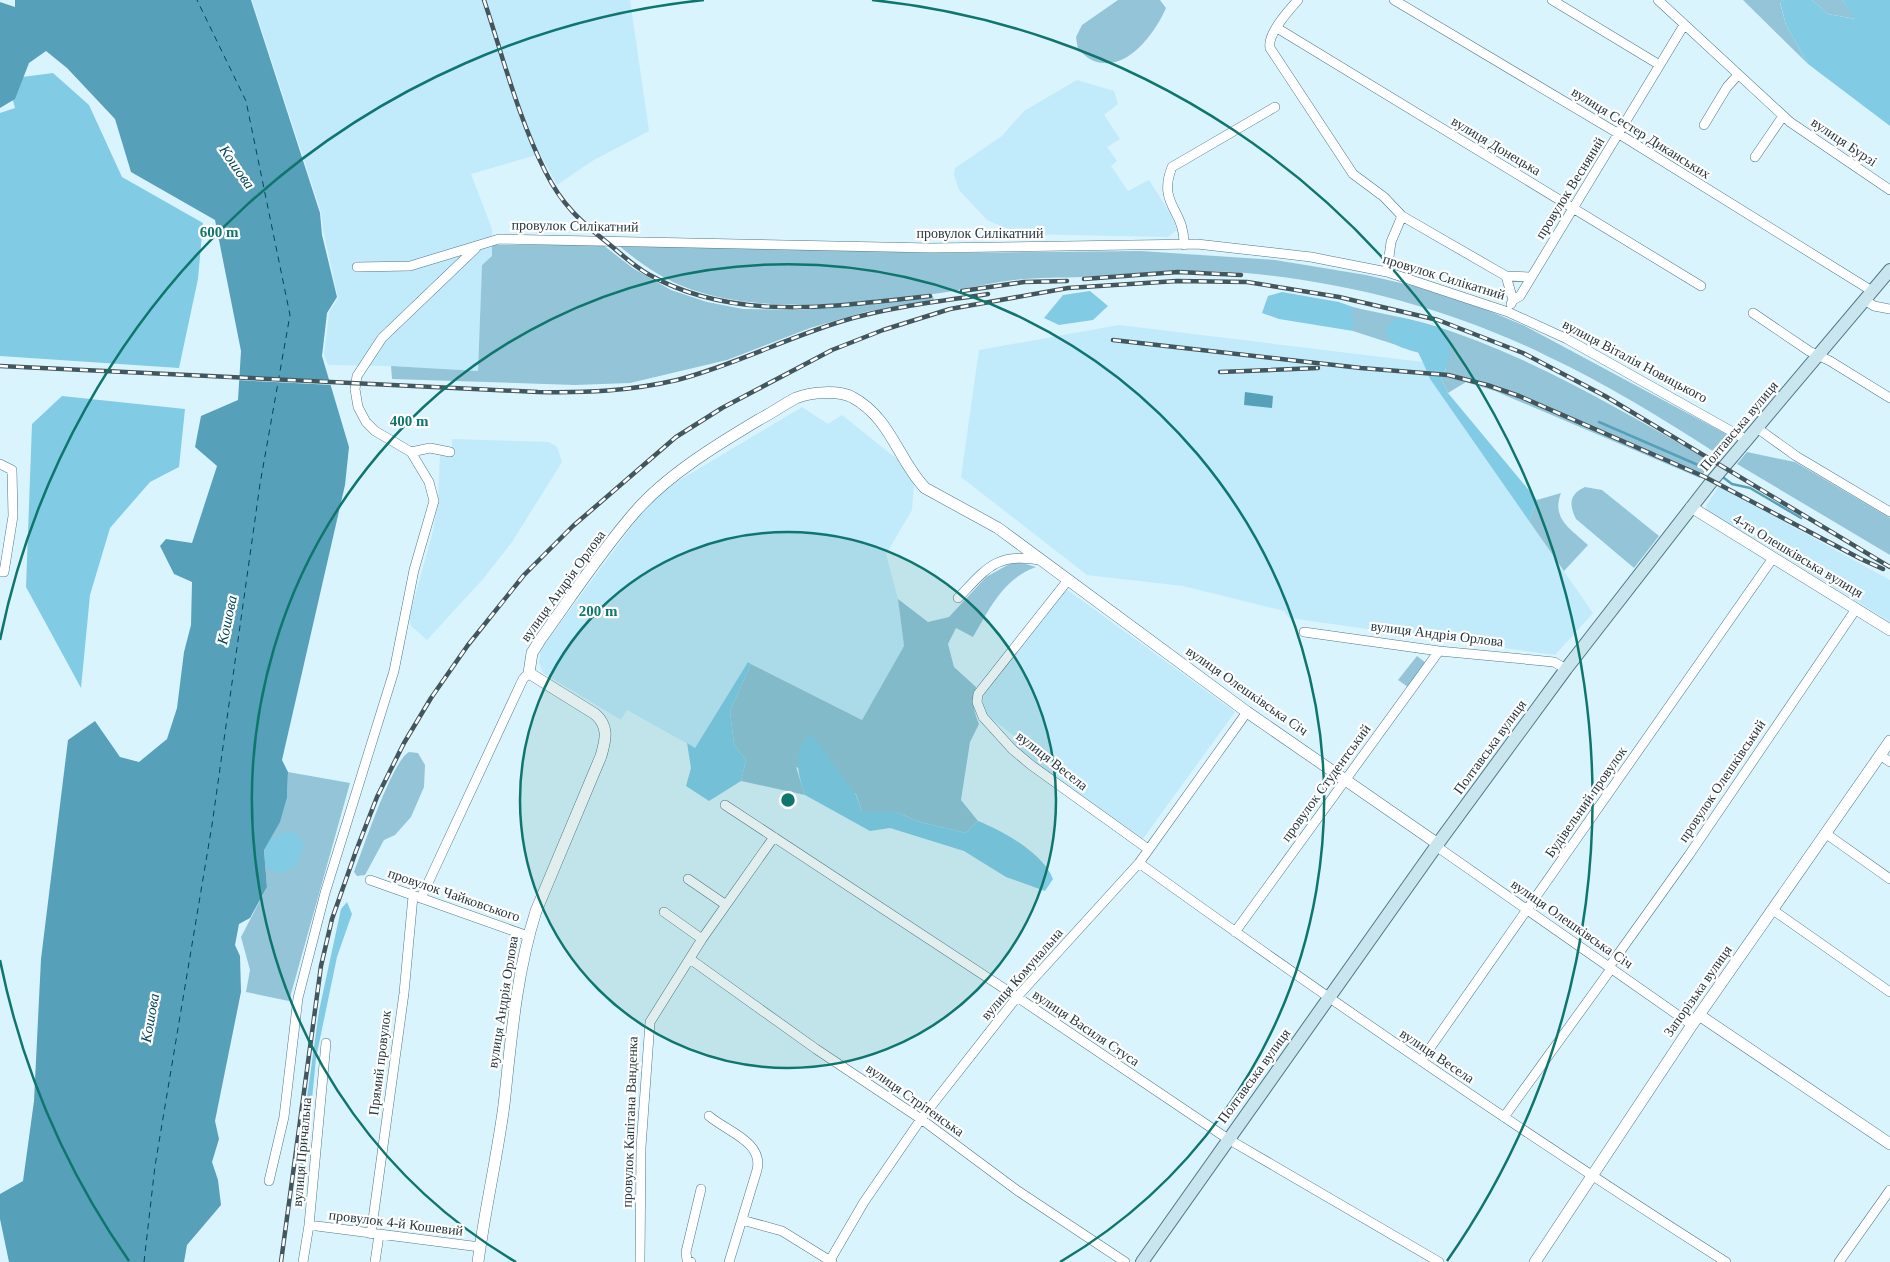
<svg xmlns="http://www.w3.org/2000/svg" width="1890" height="1262" font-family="'Times New Roman',serif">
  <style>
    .built { fill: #c1eafa }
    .green { fill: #93c4d7 }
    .forest { fill: #82cbe5 }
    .water { fill: #57a0ba }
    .pier { fill: #daf4fd }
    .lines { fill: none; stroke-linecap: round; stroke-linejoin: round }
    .stream { stroke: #57a0ba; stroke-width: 2.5 }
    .ferry { stroke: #034659; stroke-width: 1; stroke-dasharray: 6 5; stroke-linecap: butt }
    .minor-casing { stroke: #507886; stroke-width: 10 }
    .tertiary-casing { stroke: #507886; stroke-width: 12 }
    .secondary-casing { stroke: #507886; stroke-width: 14 }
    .minor { stroke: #fff; stroke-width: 9 }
    .tertiary { stroke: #fff; stroke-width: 11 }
    .secondary { stroke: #c9e5ee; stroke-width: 12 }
    .rail-casing { stroke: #43565d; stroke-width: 4.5 }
    .rail { stroke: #fff; stroke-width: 2.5; stroke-dasharray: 8; stroke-linecap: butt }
    .ring { fill: none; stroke: #0f766e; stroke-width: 2.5 }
    .labels { text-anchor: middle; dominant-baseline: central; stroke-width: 4.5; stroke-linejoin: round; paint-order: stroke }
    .street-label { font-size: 14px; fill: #26373e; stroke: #fff }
    .water-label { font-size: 15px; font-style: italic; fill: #034659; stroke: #fff }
    .centre { fill: #0f766e; stroke: #fff; stroke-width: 2.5 }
    .ring-label { font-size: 15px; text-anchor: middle; font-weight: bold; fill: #0f766e; stroke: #fff; stroke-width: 4.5; stroke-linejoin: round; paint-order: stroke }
  </style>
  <rect width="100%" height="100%" fill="#daf4fd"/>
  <path class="built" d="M252 0H630L649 131 592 161 557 185 540 154 471 174 492 229V256L482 265 478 371 391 366 328 365 324 355 329 313 338 298 323 230 321 212Z
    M1077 80 1114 91 1118 104 1104 115 1120 139 1107 147 1117 161 1111 166 1128 191 1149 180 1170 213 1177 230 1168 237 1020 234 987 220 959 190 954 175 955 168 1002 136 1024 111Z
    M1119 325 1423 362 1430 379 1593 613 1555 655 1289 618 1284 611 1183 586 1087 575 961 477 979 350Z
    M802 407 828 424 842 415 902 463 914 485 912 510 886 554 898 599 904 646 862 720 748 662 695 748 627 710 621 720 543 673 539 663 541 649 640 515 663 490Z
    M452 439 549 442 557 447 562 462 512 542 483 579 427 640 411 626 409 618 433 531 438 500 440 454 452 451Z
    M1719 486 1890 580V622L1777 552 1707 511 1706 506Z
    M1065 588 1235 712 1142 840 1032 763 1014 744 1013 735 982 711 984 692Z"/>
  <path class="green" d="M1118 0H1160L1166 8C1155 33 1127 73 1094 61 1088 59 1083 53 1078 50L1076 37 1082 25Z
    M1743 0H1784L1780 3 1786 25 1808 64Z
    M1812 0H1842L1856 19 1828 14Z
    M616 243 932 253 1141 251 1275 260 1366 275 1414 286 1487 310 1525 326 1730 436 1732 440 1719 455C1663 419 1607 384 1547 356 1454 310 1349 282 1246 273 1191 268 1137 273 1083 277 1058 278 1032 277 1007 281 982 284 958 291 933 294 861 304 758 314 690 289 662 279 639 263 616 243Z
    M492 245H603L634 269 671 290 707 302 743 309 803 310 933 296 934 300 865 312 810 328 727 360 630 383 575 385 392 379 391 366 478 371 482 265 492 256Z
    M1353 307C1378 313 1404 317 1428 324 1529 354 1621 411 1713 462L1700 478 1495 391 1466 382 1448 393 1441 378 1446 369 1423 362 1418 352 1353 331Z
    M1747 452 1795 462 1890 518V555L1737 464Z
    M1585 487 1602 490 1659 536 1634 568 1576 519C1569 505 1569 494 1585 487Z
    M1561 493C1551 519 1571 529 1588 545L1564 571 1529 521 1537 500Z
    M1015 561 1036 567C1003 579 990 608 973 637L956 628 948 644 954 667 976 687C972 701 973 710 979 724L970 742 961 800 978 821 966 833 920 822 896 812H862L856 794 796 767 805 795 741 781 746 761 734 744 730 711 751 664 862 720 904 646 898 599 928 622 949 617 986 577Z
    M1417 656 1426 663 1408 687 1398 680Z
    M409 752 418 753 425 765 424 787 411 817 395 835 384 840 365 875 357 876 354 872C363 849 392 761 409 752Z
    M288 772 350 783 289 1001 246 992 250 970 241 937 267 887 264 849 280 821 287 798Z"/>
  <path class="forest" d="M1784 0H1812L1828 14 1855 19 1842 0H1890V126L1808 64 1786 25 1780 2Z
    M53 73 89 105 122 177 203 223 198 279 179 368 0 356V113L15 108 7 79Z
    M1090 291 1108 306 1093 320 1059 325 1044 318 1063 295Z
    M1282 292 1339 302 1353 307V331L1279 319 1262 313 1268 296Z
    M1398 317 1443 329C1454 347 1451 361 1441 378L1448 393 1537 500 1529 521 1430 379 1419 353C1404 348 1387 346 1386 328Z
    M62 396 185 409 179 467 150 482 110 528 90 595 81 688 26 587 32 424Z
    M748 662 751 664 730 711 734 744 746 761 741 781 709 801 686 786 691 768 687 743 695 748Z
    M811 733 856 795 862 812H896L920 822 966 833 978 821C1003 831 1043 853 1053 879L1045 891 1006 877 964 851 890 828 870 831 805 795C798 773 791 751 811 733Z
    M290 831 299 836 304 845 296 866 281 873 266 868C263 842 266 839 290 831Z
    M347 902 352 914 337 957 316 1058 305 1171 301 1172 297 1169 319 1011 341 909Z"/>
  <path class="water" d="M15 0H251L320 213 322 235 337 297 327 313 322 356 349 447 345 485 282 760 288 772 287 798 280 822 264 850 267 887 250 918 239 924 235 945 240 956 241 992 215 1121 219 1139 212 1162 218 1180 221 1205 187 1245 184 1262H9L0 1219V1194L23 1181 34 1101 41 959 68 740 95 721 120 757 139 762 167 739 177 708 184 652 191 625 192 582 174 574 160 546 166 539 192 543 217 466 195 447 201 416 238 400 241 351 215 220 131 172 115 119 67 68 46 51 29 63 15 99 0 108V2L15 7Z
    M1245 392 1273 396 1272 408 1244 405Z"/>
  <path class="pier" d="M237 376 332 380 333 385 237 380Z"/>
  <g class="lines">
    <path class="stream" d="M1599 422 1705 468
      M1724 478 1732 484 1750 488 1801 518"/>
    <path class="ferry" d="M144 1262 155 1166 212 825 260 484 290 315 246 101 197 0"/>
    <defs>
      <path id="minor" d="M1298 0C1289 10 1267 34 1270 48L1353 174 1384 197 1402 216 1506 276 1513 300
        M1394 0 1619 134 1872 291
        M1552 0 1658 64
        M1658 0 1790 122 1890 190
        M1277 28 1701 286
        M1704 125 1727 87 1738 75
        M1755 157 1783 116
        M1184 245C1185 209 1157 205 1172 167L1275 107
        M357 267 410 266 499 239 932 248 1197 244 1311 257 1387 272 1508 312 1567 339 1747 440
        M1387 272 1391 242 1402 216
        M1506 276 1530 277
        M1865 300 1874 306 1890 309
        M1511 304 1513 300 1520 296 1684 25
        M1753 313 1809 351 1830 361 1890 398
        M1757 428 1796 456 1890 512
        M411 452 430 448 450 452
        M0 464 12 470 13 516 4 572H0
        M1068 580 978 694 977 702 983 717 1012 749 1031 765 1148 849
        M958 598C986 569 996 552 1040 560
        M1304 632 1439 651 1554 662 1566 669
        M1880 755 1890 762
        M725 805 1017 997 1228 1139 1439 1262
        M1825 833 1890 879
        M1436 846 1692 1025
        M1139 863C1331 1001 1526 1135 1726 1262
        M688 879 726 905
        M370 880 528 936
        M421 898 523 679 529 673
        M1773 910 1890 992
        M664 912 702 939
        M1235 932 1439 651
        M690 959 816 1049 921 1119 1018 1191 1125 1262
        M1609 967 1689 855 1856 609
        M1421 1061 1773 558
        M709 1116C726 1131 764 1142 757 1170L729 1262
        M1504 1117 1611 969
        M269 1181 284 1117 298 998 325 893 394 671 414 570 434 501 429 482 411 452 375 431 366 422 358 407 355 389 357 376 382 338 476 248
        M742 1220 782 1231 832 1262
        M309 1225 480 1247
        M371 1234 404 993 413 896
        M303 1262 309 1225 326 1043
        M375 1262 379 1235
        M640 1262 641 1147 650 1022 702 939 774 837
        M691 1262 687 1260 686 1252 701 1189
        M829 1262 864 1202 921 1119 1017 997 1139 863 1247 712
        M1839 1262 1890 1190"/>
      <path id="tertiary" d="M1691 507 1890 630
        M1699 1015 1890 1144
        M478 1262C485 1209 497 1158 504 1105 511 1040 516 974 536 911L601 756C606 739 609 726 595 714L529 673 532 653 540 640C571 597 601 551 635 512 667 475 718 444 760 419 772 413 784 404 796 398 811 392 838 390 852 397 891 418 898 460 925 488L998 528 1247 712 1438 844
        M1535 1262 1692 1025 1890 741"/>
      <path id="secondary" d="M1142 1262 1442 838 1566 669 1712 481 1890 270"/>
    </defs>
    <use href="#minor" class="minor-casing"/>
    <use href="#tertiary" class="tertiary-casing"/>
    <use href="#secondary" class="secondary-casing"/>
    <use href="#minor" class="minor"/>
    <use href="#tertiary" class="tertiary"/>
    <use href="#secondary" class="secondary"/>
    <defs>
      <path id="rail" d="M484 0C503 57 518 117 545 171 562 205 580 221 609 244 622 255 634 266 648 274 733 323 837 306 930 296
        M1084 279 1178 272 1241 275
        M962 291 1024 282 1067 281
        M1113 340 1361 368 1448 375 1487 385 1519 396 1705 477 1861 559 1883 569
        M0 366 538 392C586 393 630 391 677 380 736 365 794 334 853 318 897 306 943 301 988 294
        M1220 372 1318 368
        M281 1262 321 966 332 919 356 851 377 797 404 743 431 698 468 645 524 575 573 526 676 437 722 408 832 350 883 330 950 309 1068 288 1177 281 1247 282 1339 297 1438 320 1523 353 1605 396 1890 567"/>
    </defs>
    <use href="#rail" class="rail-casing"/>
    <use href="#rail" class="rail"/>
  </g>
  <circle cx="788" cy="800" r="268" fill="#0f766e" fill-opacity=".12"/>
  <g class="ring">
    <circle cx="788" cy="800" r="268"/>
    <path d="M516 1262A536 536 0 1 1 1060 1262"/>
    <path d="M129 1261A804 804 0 0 1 0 960M0 640A804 804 0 0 1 704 0M872 0A804 804 0 0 1 1447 1261"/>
  </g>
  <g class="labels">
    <g class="street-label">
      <text transform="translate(1641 133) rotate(32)">вулиця Сестер Диканських</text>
      <text transform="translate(1844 142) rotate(34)">вулиця Бурзі</text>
      <text transform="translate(1496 146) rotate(31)">вулиця Донецька</text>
      <text transform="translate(1570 188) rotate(-58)">провулок Весняний</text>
      <text transform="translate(575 226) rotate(1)">провулок Силікатний</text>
      <text x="980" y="233">провулок Силікатний</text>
      <text transform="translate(1444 277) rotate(17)">провулок Силікатний</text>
      <text transform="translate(1635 361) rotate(28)">вулиця Віталія Новицького</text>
      <text transform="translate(1739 426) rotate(-50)">Полтавська вулиця</text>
      <text transform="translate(1798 556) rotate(31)">4-та Олешківська вулиця</text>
      <text transform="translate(563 586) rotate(-54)">вулиця Андрія Орлова</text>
      <text transform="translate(1437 634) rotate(7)">вулиця Андрія Орлова</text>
      <text transform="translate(1247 691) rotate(35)">вулиця Олешківська Січ</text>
      <text transform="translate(1490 747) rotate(-54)">Полтавська вулиця</text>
      <text transform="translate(1052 761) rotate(38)">вулиця Весела</text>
      <text transform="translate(1722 781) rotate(-56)">провулок Олешківський</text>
      <text transform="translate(1326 783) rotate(-54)">провулок Студентський</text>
      <text transform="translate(1586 802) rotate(-55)">Будівельний провулок</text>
      <text transform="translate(454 895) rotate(19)">провулок Чайковського</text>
      <text transform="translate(1572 924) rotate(35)">вулиця Олешківська Січ</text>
      <text transform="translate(1022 974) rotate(-49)">вулиця Комунальна</text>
      <text transform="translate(1698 991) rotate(-55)">Запорізька вулиця</text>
      <text transform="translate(503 1002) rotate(-81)">вулиця Андрія Орлова</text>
      <text transform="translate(1086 1028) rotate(34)">вулиця Василя Стуса</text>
      <text transform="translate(1437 1056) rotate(34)">вулиця Весела</text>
      <text transform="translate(380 1063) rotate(-83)">Прямий провулок</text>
      <text transform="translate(1254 1076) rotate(-54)">Полтавська вулиця</text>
      <text transform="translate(915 1100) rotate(35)">вулиця Стрітенська</text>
      <text transform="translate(630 1122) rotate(-88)">провулок Капітана Ванденка</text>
      <text transform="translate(302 1152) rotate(-85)">вулиця Причальна</text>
      <text transform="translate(396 1223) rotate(7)">провулок 4-й Кошевий</text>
    </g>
    <g class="water-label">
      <text transform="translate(237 167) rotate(55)">Кошова</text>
      <text transform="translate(227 620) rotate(-78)">Кошова</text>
      <text transform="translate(150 1018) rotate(-80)">Кошова</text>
    </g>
  </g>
  <circle cx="788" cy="800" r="8" class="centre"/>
  <g class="ring-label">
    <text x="219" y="237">600 m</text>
    <text x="409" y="426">400 m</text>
    <text x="598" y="616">200 m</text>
  </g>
</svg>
